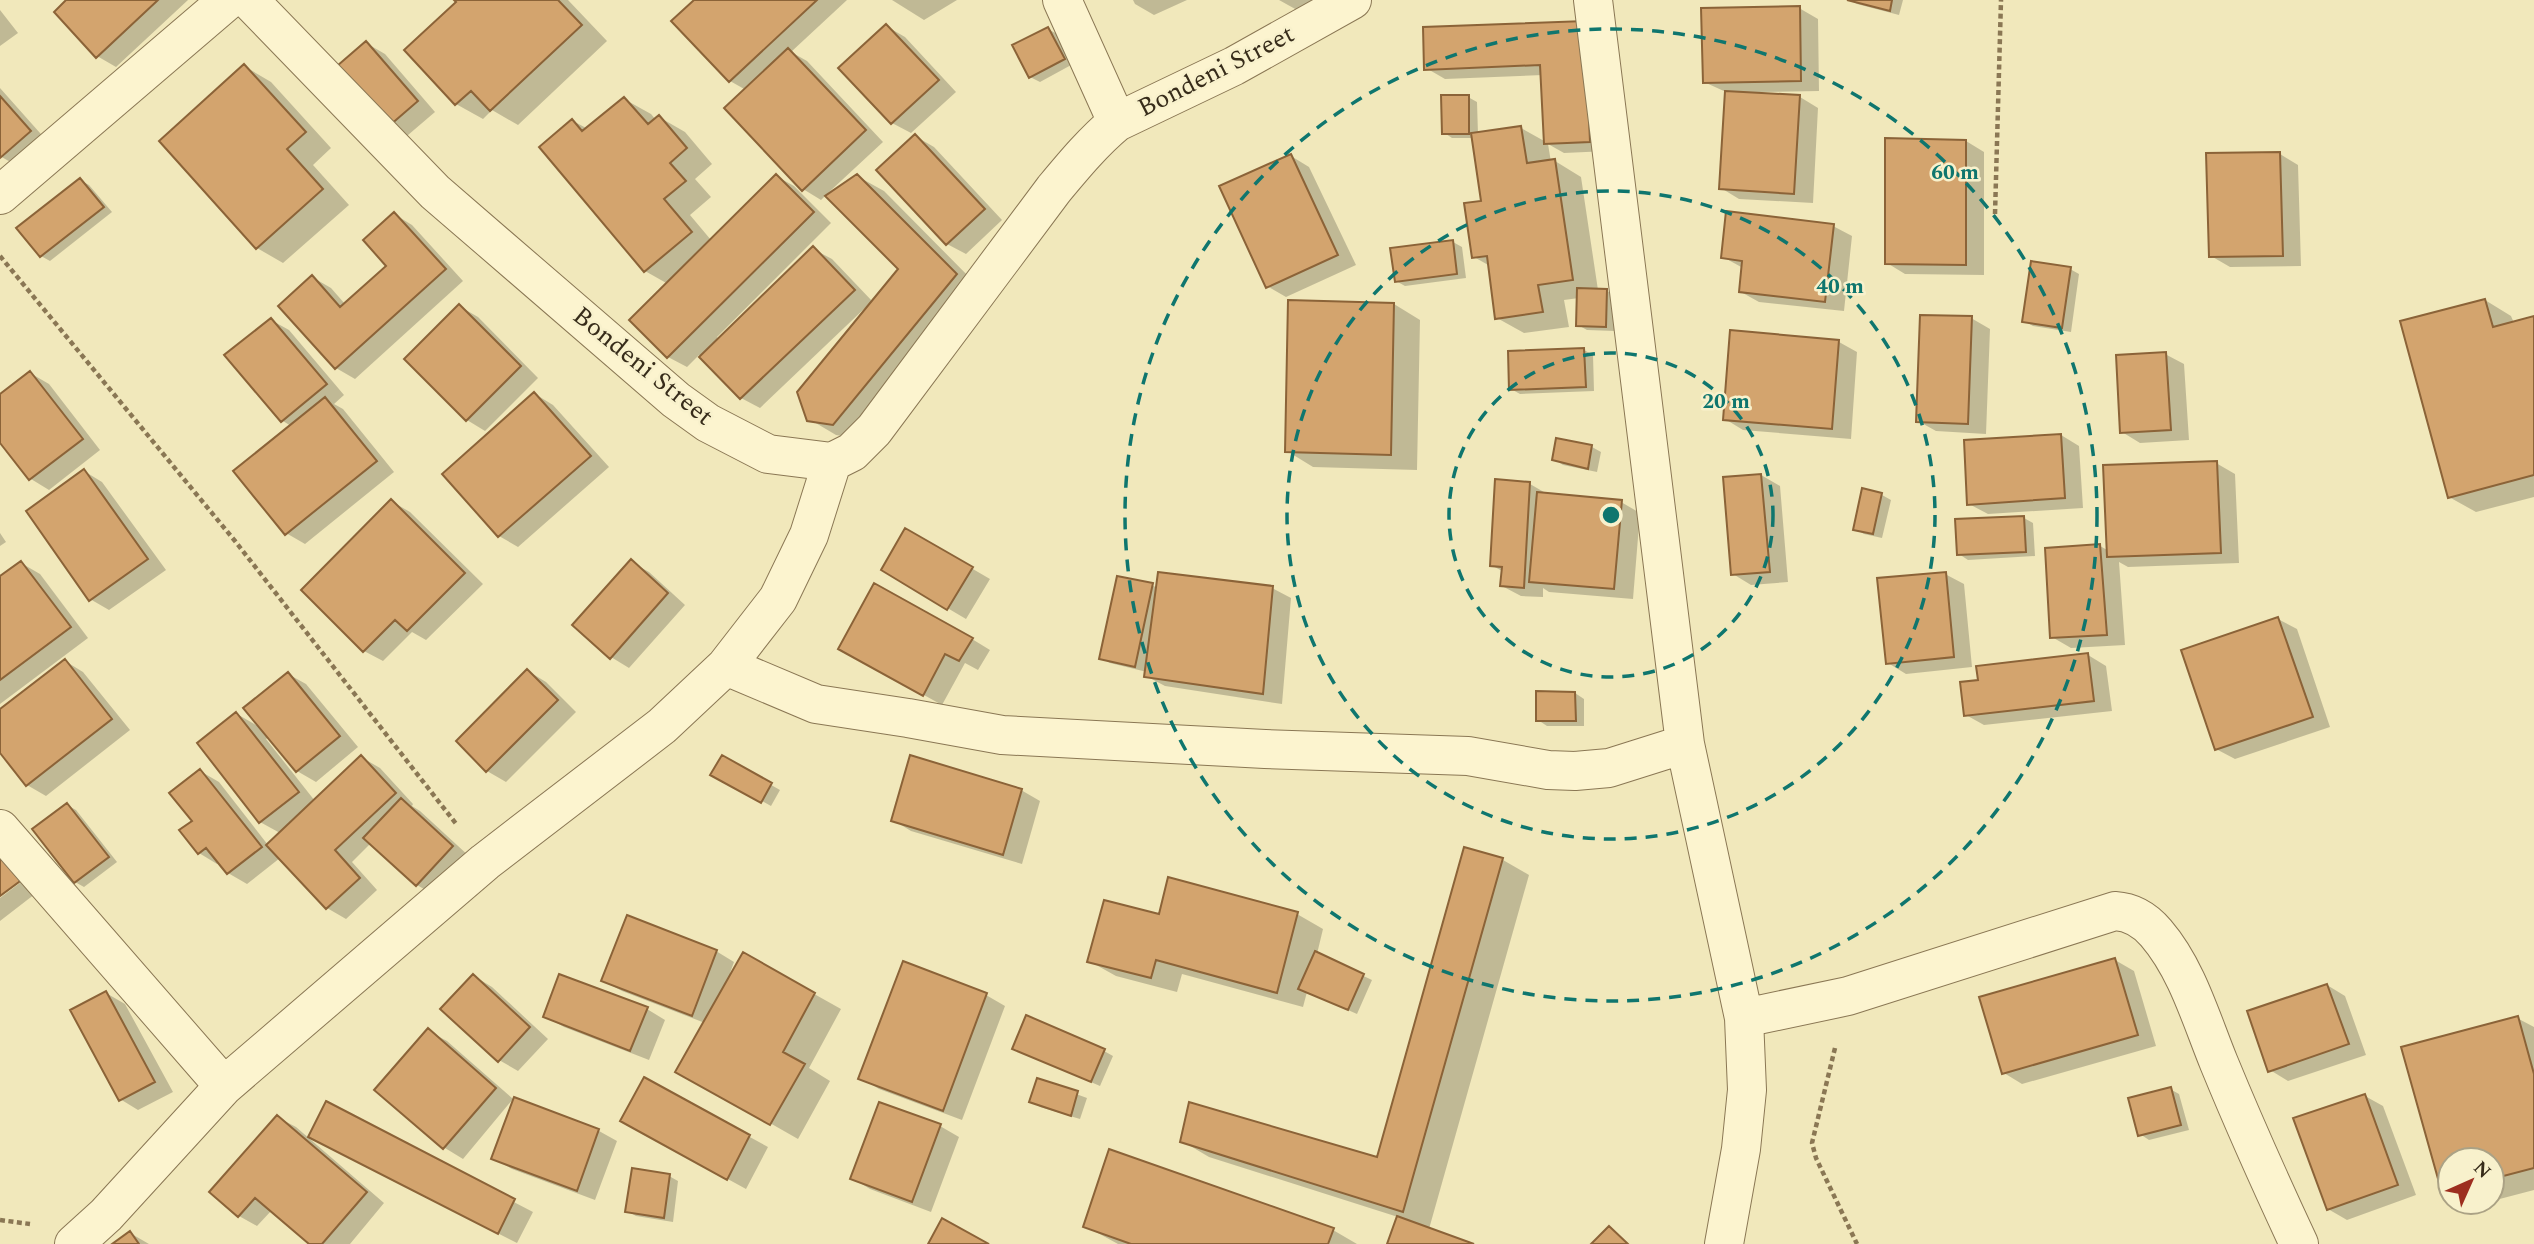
<svg xmlns="http://www.w3.org/2000/svg" width="2534" height="1244" font-family="Spectral,serif">
  <style>
    .shadow { fill: #0003 }
    .building { fill: #d3a46e; stroke: #8b6338; stroke-width: 2 }
    .lines { fill: none; stroke-linecap: round; stroke-linejoin: round }
    .minor-casing { stroke: #8a7754; stroke-width: 40 }
    .path { stroke: #8a7754; stroke-width: 4.5; stroke-dasharray: 5 3.5; stroke-linecap: butt }
    .minor { stroke: #fcf4cf; stroke-width: 38 }
    .ring { fill: none; stroke: #0f766e; stroke-width: 3.5; stroke-dasharray: 12 9 }
    .labels { text-anchor: middle; dominant-baseline: central; stroke-width: 5; stroke-linejoin: round; paint-order: stroke }
    .street-label { font-size: 26px; fill: #372c1a; stroke: #f8f1cc }
    .centre { fill: #0f766e; stroke: #f8f1cc; stroke-width: 3.5 }
    .ring-label { font-size: 21px; text-anchor: middle; font-weight: bold; fill: #0f766e; stroke: #f8f1cc; stroke-width: 5; stroke-linejoin: round; paint-order: stroke }
  </style>
  <rect width="100%" height="100%" fill="#f1e8bb"/>
  <path class="shadow" d="M68 0H188L116 67 97 56Z
    M456 0H568L607 41 518 125 492 110 483 119 456 104 458 2Z
    M696 0H847L791 52 807 61 883 142 828 193 830 195 857 176 884 191 982 290 860 439 836 435 809 419 868 308 866 307 760 408 741 398 699 355 687 367 668 357V284L645 271 573 121 588 129 624 99 651 114 656 120 659 117 685 132 712 164 695 179 711 197 690 215 711 240 776 176 794 186 831 223 717 337 719 340 813 249 832 259 873 302 900 269 826 195 821 200 803 189 746 90 730 81Z
    M892 0H957L924 20Z
    M1133 0H1187L1154 15 1135 4Z
    M1279 0H1320L1297 10Z
    M1850 0H1903L1899 15 1857 4Z
    M1799 8 1818 19 1819 91 1757 92V95L1800 97 1818 108 1813 203 1739 199 1721 188 1726 92 1704 82Z
    M0 10 18 33 0 46Z
    M1584 22 1608 151 1564 153 1548 144 1551 162 1555 161 1581 177 1598 290H1606L1615 296V331L1587 330 1578 325 1579 298 1564 300 1569 327 1524 333 1497 318 1490 266 1474 257 1483 202 1474 138H1452L1443 132 1468 97 1477 102 1478 134 1521 128 1546 142 1543 75 1445 79 1426 68Z
    M886 26 905 37 956 92 911 133 892 123Z
    M1048 29 1057 34 1073 64 1040 82 1030 77 1014 46Z
    M366 43 385 54 435 112 401 141 383 131Z
    M244 66 271 82 331 148 313 165 349 205 283 263 257 248Z
    M0 88 48 142 19 167 0 156Z
    M915 136 934 147 1002 220 966 254 947 244Z
    M1966 141 1984 152V275L1905 274 1887 263Z
    M2280 154 2298 165 2301 266 2230 267 2211 256Z
    M1291 156 1309 167 1356 265 1286 297 1267 286Z
    M80 180 89 185 112 212 50 261 41 256Z
    M394 214 412 225 463 281 355 379 336 368 281 306 312 277 331 288 345 304 389 266Z
    M1833 226 1852 236 1844 311 1759 302 1741 292 1743 268 1723 257Z
    M1453 242 1462 247 1466 278 1405 286 1396 281Z
    M2070 269 2079 274 2071 332 2033 326 2024 321Z
    M2485 300 2511 316 2514 323 2534 318V497L2476 512 2449 497Z
    M1394 304 1420 320 1417 470 1313 467 1287 451Z
    M459 306 478 317 538 378 485 431 467 420Z
    M1971 318 1990 329 1986 434 1936 431 1918 421Z
    M271 320 289 330 344 395 334 404 343 409 394 472 305 544 286 533 291 426 283 421 227 355Z
    M1839 342 1857 352 1851 439 1743 430 1725 419Z
    M1584 350 1593 355 1594 391 1520 394 1511 389Z
    M2165 354 2184 364 2189 440 2140 443 2122 432Z
    M30 373 49 384 100 450 49 490 31 479 0 440V397Z
    M535 394 553 405 609 467 518 547 499 536 445 474Z
    M2061 435 2079 446 2083 508 1988 514 1969 504Z
    M1592 447 1601 452 1597 472 1563 465 1554 459Z
    M2216 463 2235 474 2239 563 2128 567 2119 562 2125 645 2071 648 2052 637 2100 546 2109 551Z
    M84 471 102 482 166 570 109 610 90 599Z
    M1761 475 1780 486 1788 582 1751 585 1733 574Z
    M1530 484 1549 495 1621 502 1640 513 1633 599 1549 592 1543 588V597L1521 596 1502 586 1504 572 1491 565Z
    M1863 490 1882 495 1891 500 1882 538 1864 534 1855 529Z
    M391 501 410 512 483 584 426 640 412 632 383 661 364 651Z
    M2024 518 2033 523 2035 556 1968 560 1959 554Z
    M906 530 990 579 966 619 883 570Z
    M0 533 6 542 0 546Z
    M631 562 649 572 685 605 629 668 611 657Z
    M21 563 40 574 88 638 0 704V579Z
    M1945 574 1964 584 1972 667 1906 674 1888 663Z
    M1152 585 1157 588H1272L1291 598 1282 704 1165 686 1146 676 1147 672 1110 663 1101 658Z
    M2278 619 2297 629 2330 727 2235 759 2216 749Z
    M972 639 990 650 978 670 965 663 942 705 859 659Z
    M2088 655 2106 666 2112 711 1984 725 1966 715 1980 682Z
    M65 661 83 672 130 730 46 796 27 785 0 750V712Z
    M528 671 546 682 576 712 506 782 487 771 458 741Z
    M288 674 306 684 358 747 316 782 297 771 269 737 266 739 315 801 361 757 380 768 413 804 412 806 420 811 470 857 436 896 417 885 371 843 352 862 377 890 346 919 327 908 280 858 247 884 228 873 219 862 217 864 199 853 195 821 200 771 219 782 268 845 280 833 260 822 237 714 261 728Z
    M1575 693 1584 699V726H1547L1538 720Z
    M722 757 780 790 771 806 713 774Z
    M1021 790 1040 801 1022 864 911 831 893 820Z
    M67 805 76 810 117 862 84 887 75 882Z
    M1465 849 1503 860 1529 875 1429 1229 1469 1244H1388L1398 1217 1209 1157 1182 1141 1378 1160Z
    M33 873 44 887 0 921V898Z
    M1297 914 1323 929 1317 954 1372 980 1357 1014 1307 992 1303 1007 1182 974 1177 992 1116 976 1089 961 1160 916Z
    M716 951 734 962 730 973 732 974 743 954 841 1009 809 1068 830 1081 798 1139 678 1071 705 1023 622 991 603 981Z
    M2115 960 2134 971 2156 1046 2022 1084 2004 1073Z
    M904 963 986 995 1005 1006 962 1120 879 1089 861 1078Z
    M474 976 492 987 548 1039 518 1071 499 1060Z
    M2327 985 2345 996 2366 1055 2288 1081 2270 1070Z
    M106 993 125 1004 173 1092 138 1110 120 1099Z
    M647 1009 665 1020 649 1060 564 1027 545 1016Z
    M2517 1018 2534 1027V1190L2492 1201V1160H2450V1196L2443 1192 2403 1049Z
    M428 1031 447 1041 513 1099 463 1159 445 1148 376 1090Z
    M1104 1051 1113 1056 1100 1086 1024 1053Z
    M644 1079 768 1147 746 1189 640 1131Z
    M1038 1080 1087 1098 1080 1119 1040 1107 1031 1101Z
    M2170 1089 2179 1094 2189 1130 2149 1140 2140 1134Z
    M2365 1096 2383 1106 2416 1195 2347 1220 2328 1209Z
    M515 1099 599 1131 617 1141 595 1200 512 1169 493 1158Z
    M326 1104 533 1212 517 1243 329 1147Z
    M277 1117 296 1127 384 1203 350 1244H312L272 1210 257 1226 239 1216Z
    M940 1126 959 1137 931 1212 870 1189 852 1178Z
    M669 1176 678 1181 673 1222 636 1216 627 1211Z
    M2460 1202H2490L2470 1207Z
    M1085 1226 1333 1230 1357 1244H1118Z
    M130 1233 149 1244H115Z"/>
  <path class="building" d="M66 0H158L96 58 54 12Z
    M454 0H558L582 25 490 111 471 91 455 105 404 50 456 2Z
    M694 0H817L729 82 671 21Z
    M1847 0H1892L1890 11Z
    M1800 6 1801 81 1703 83 1701 8Z
    M1585 21 1590 142 1544 144 1540 65 1424 70 1423 27Z
    M886 24 939 80 891 124 838 68Z
    M1048 27 1065 59 1029 78 1012 45Z
    M366 41 418 101 382 132 330 72Z
    M788 48 866 130 802 191 724 108Z
    M244 64 306 132 287 149 323 189 256 249 159 141Z
    M1725 91 1800 95 1794 194 1719 189Z
    M1441 95H1469V134H1442Z
    M0 96 31 131 0 158Z
    M624 97 648 124 659 115 687 148 670 163 686 181 664 199 692 232 644 272 539 147 572 119 582 131Z
    M1521 126 1527 163 1555 159 1573 280 1538 285 1543 312 1495 319 1487 256 1472 258 1464 203 1481 201 1471 133Z
    M915 134 985 209 946 245 876 170Z
    M1885 138 1966 140V265L1885 264Z
    M2280 152 2283 256 2209 257 2206 153Z
    M1291 154 1338 255 1266 288 1219 186Z
    M776 174 814 212 667 358 629 320Z
    M857 174 957 274 833 425 807 421 797 392 898 269 825 196Z
    M80 178 104 207 40 257 16 228Z
    M1726 211 1834 224 1825 302 1739 292 1742 261 1721 258Z
    M394 212 446 269 335 369 278 306 312 275 340 307 386 266 363 240Z
    M1453 240 1457 274 1395 282 1390 248Z
    M813 246 855 290 740 399 699 357Z
    M2031 261 2071 267 2062 328 2022 322Z
    M1577 288 1607 289 1606 327 1576 326Z
    M2485 299 2493 327 2534 316V475L2448 498 2400 321Z
    M1288 300 1394 303 1391 455 1285 452Z
    M459 304 521 366 466 421 404 359Z
    M1920 315 1972 316 1968 424 1916 422Z
    M271 318 327 384 281 422 224 355Z
    M1730 330 1839 340 1832 429 1723 420Z
    M1584 348 1586 387 1509 390 1508 351Z
    M2166 352 2171 430 2120 433 2116 355Z
    M30 371 83 439 29 480 0 443V394Z
    M534 392 591 456 498 537 442 474Z
    M325 397 377 461 285 535 233 471Z
    M2061 434 2065 498 1967 505 1964 440Z
    M1556 438 1592 445 1588 469 1552 460Z
    M2217 461 2221 553 2107 557 2103 465Z
    M84 469 148 559 89 601 26 511Z
    M1761 474 1770 572 1731 575 1723 477Z
    M1495 479 1530 482 1524 588 1500 586 1502 567 1490 566Z
    M1862 488 1882 493 1873 534 1853 530Z
    M1537 492 1622 500 1614 589 1529 582Z
    M391 499 465 573 407 631 395 620 363 652 301 590Z
    M2024 516 2026 552 1957 555 1955 519Z
    M905 528 973 567 947 610 881 570Z
    M2100 544 2107 635 2050 638 2045 548Z
    M631 559 668 593 610 659 572 625Z
    M21 561 71 627 0 680V576Z
    M1158 572 1273 586 1263 694 1144 677Z
    M1946 572 1954 657 1886 664 1877 578Z
    M1117 576 1153 583 1135 667 1099 659Z
    M874 583 973 638 959 661 945 654 923 696 838 649Z
    M2278 617 2313 717 2215 750 2181 650Z
    M2088 653 2094 701 1964 716 1960 682 1978 680 1976 666Z
    M65 659 112 719 26 786 0 753V709Z
    M527 669 558 700 486 772 456 741Z
    M288 672 340 736 296 772 243 708Z
    M1536 691 1575 692 1576 721H1536Z
    M236 712 299 792 259 823 197 743Z
    M361 755 396 793 335 850 360 878 326 909 266 845Z
    M722 755 772 783 761 803 710 775Z
    M910 755 1022 789 1003 855 891 821Z
    M200 769 262 847 227 874 206 848 198 854 179 830 192 821 169 793Z
    M401 798 453 846 416 886 363 838Z
    M67 803 109 857 74 883 32 829Z
    M0 842 27 876 0 896Z
    M1464 847 1503 858 1403 1212 1180 1142 1189 1102 1377 1157Z
    M1168 877 1298 912 1277 993 1156 960 1151 978 1087 962 1104 900 1159 914Z
    M627 915 717 950 692 1016 601 981Z
    M1315 951 1364 974 1348 1010 1298 989Z
    M743 952 815 993 783 1052 805 1064 770 1125 675 1072Z
    M2115 958 2138 1035 2002 1074 1979 997Z
    M903 961 987 993 943 1111 858 1079Z
    M473 974 530 1027 498 1062 440 1009Z
    M559 974 648 1007 630 1051 543 1017Z
    M2327 984 2349 1044 2268 1072 2247 1011Z
    M106 991 155 1082 119 1101 70 1010Z
    M1026 1015 1105 1049 1091 1082 1012 1049Z
    M2518 1016 2534 1074V1168L2492 1179V1160H2450V1191L2442 1193 2401 1047Z
    M428 1028 496 1088 443 1149 374 1090Z
    M644 1077 750 1135 727 1180 620 1121Z
    M1037 1078 1078 1091 1071 1116 1029 1102Z
    M2171 1087 2181 1125 2138 1136 2128 1098Z
    M2365 1094 2398 1185 2327 1210 2293 1118Z
    M514 1097 599 1129 577 1191 491 1159Z
    M326 1101 515 1199 498 1234 308 1137Z
    M879 1102 941 1124 912 1202 850 1179Z
    M277 1115 367 1192 322 1244H309L255 1198 238 1217 209 1192Z
    M1109 1149 1334 1228 1328 1244H1131L1083 1227Z
    M632 1168 670 1174 664 1218 625 1212Z
    M1397 1216 1474 1244H1387Z
    M942 1218 989 1244H928Z
    M1609 1226 1628 1244H1591Z
    M130 1231 139 1244H112Z"/>
  <g class="lines">
    <defs>
      <path id="minor" d="M249 0 435 192 676 400 708 423 768 454 832 462 852 452 874 430 1054 189C1074 165 1093 142 1117 122L1234 66 1352 0
        M1062 0 1117 122
        M1593 0 1685 744 1744 1018 1747 1090 1741 1149 1724 1244
        M0 195 228 0
        M726 666 816 704 908 718 1002 735 1265 749 1468 756 1548 770 1575 771 1609 768 1685 744
        M0 829 224 1086
        M1744 1018 1848 996 2115 911C2131 912 2145 920 2156 933 2187 969 2201 1019 2219 1063 2244 1124 2271 1184 2299 1244
        M74 1244 106 1215 224 1086 485 862 662 726 726 666 778 599 809 535 832 462"/>
    </defs>
    <use href="#minor" class="minor-casing"/>
    <path class="path" d="M1995 214 2001 0
      M0 256 235 541 457 825
      M1835 1048 1812 1143 1816 1158 1857 1244
      M0 1220 30 1224"/>
    <use href="#minor" class="minor"/>
  </g>
  <g class="ring">
    <circle cx="1611" cy="515" r="162"/>
    <circle cx="1611" cy="515" r="324"/>
    <circle cx="1611" cy="515" r="486"/>
  </g>
  <g class="labels">
    <g class="street-label">
      <text transform="translate(1216 71) rotate(-27)">Bondeni Street</text>
      <text transform="translate(643 366) rotate(39)">Bondeni Street</text>
    </g>
  </g>
  <circle cx="1611" cy="515" r="10" class="centre"/>
  <g class="ring-label">
    <text x="1955" y="179">60 m</text>
    <text x="1840" y="293">40 m</text>
    <text x="1726" y="408">20 m</text>
  </g>
  <g transform="translate(2471 1181) rotate(45)"><circle r="33" fill="#f8f1cc" stroke="#aba285" stroke-width="2"/>
  <path d="M0-5L12 26L0 18L-12 26Z" fill="#9d2e1f"/>
  <text y="-10" font-size="19" font-weight="bold" text-anchor="middle" fill="#372c1a">N</text>
  </g>
</svg>
